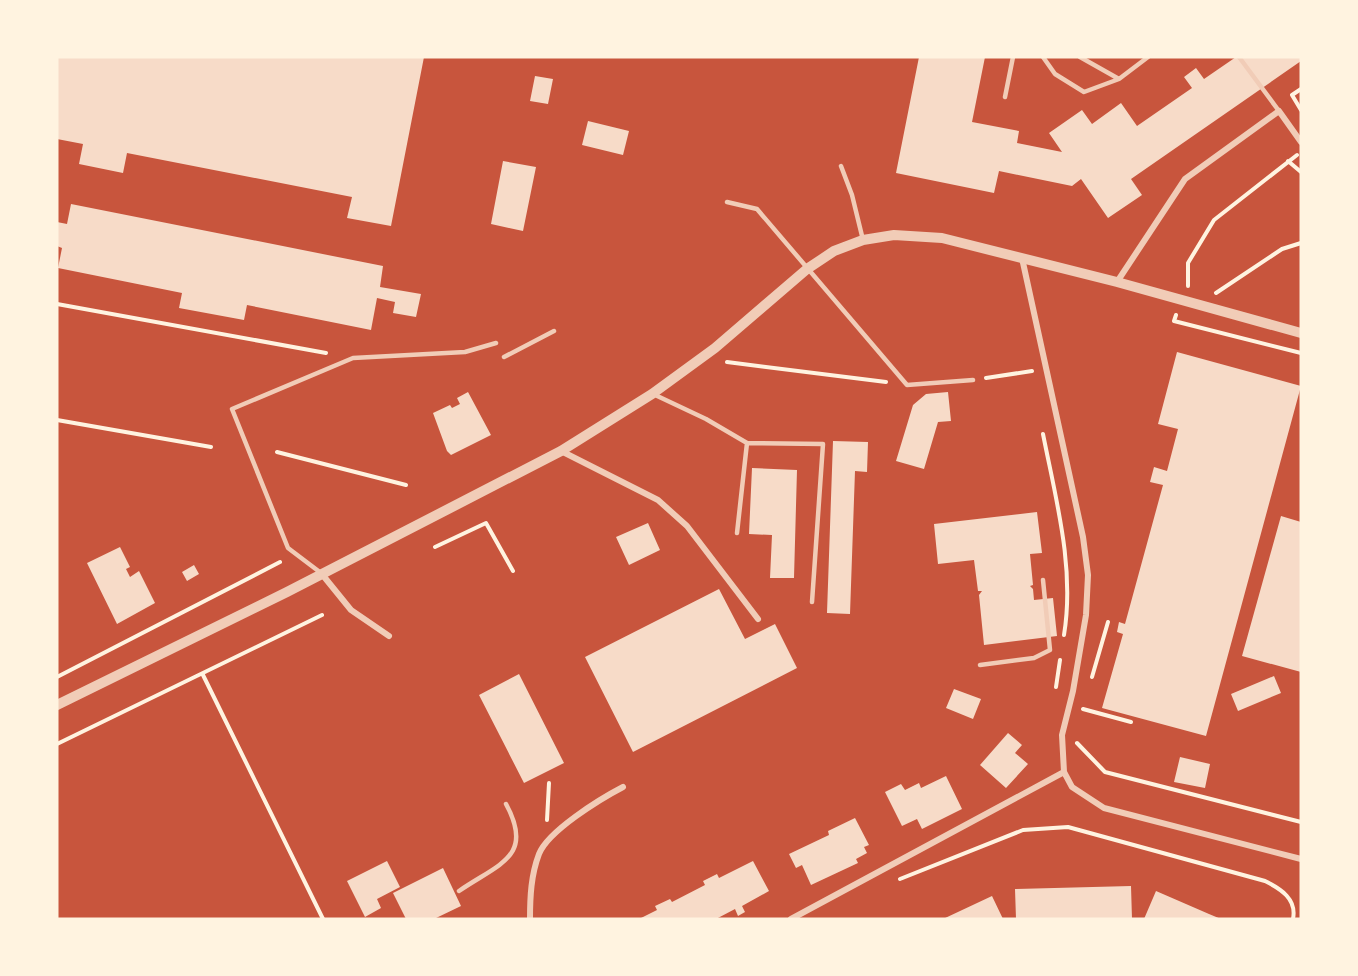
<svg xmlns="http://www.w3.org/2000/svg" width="1358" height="976" font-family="'Titillium Web',sans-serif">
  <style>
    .building { fill: #f7dbc8 }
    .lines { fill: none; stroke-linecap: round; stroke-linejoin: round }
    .path { stroke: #fff3e0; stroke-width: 4 }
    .service { stroke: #f1ccb7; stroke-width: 4.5 }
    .minor { stroke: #f1ccb7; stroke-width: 6 }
    .tertiary { stroke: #f1ccb7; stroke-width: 10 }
  </style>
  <rect width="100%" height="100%" fill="#c8553d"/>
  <path class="building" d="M57 57H424L391 226 347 218 352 197 127 153 123 173 79 164 83 144 57 139Z
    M919 57H985L972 122 1019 131 1017 143 1062 152 1049 133 1082 110 1092 124 1121 103 1137 126 1192 88 1184 77 1196 68 1204 79 1236 57H1301V61L1131 179 1142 195 1108 218 1081 179 1072 186 999 171 994 193 896 173Z
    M535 76 553 79 548 104 530 101Z
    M588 121 629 131 623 155 582 145Z
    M503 161 536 167 523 231 491 224Z
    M71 204 383 266 380 287 421 294 416 317 393 313 395 302 377 298 371 330 247 305 244 320 179 308 182 293 58 268 62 248 57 246V222L67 224Z
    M1177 352 1301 386 1206 736 1102 708 1123 634 1117 632 1119 622 1125 624 1163 485 1150 482 1154 467 1167 471 1178 429 1158 424Z
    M468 392 491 435 451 455 447 451 433 413 450 405 452 408 460 404 457 398Z
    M948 392 951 421 938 422 924 469 896 461 913 405 926 394Z
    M833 441 868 442 867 472 855 471 850 614 827 613Z
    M752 468 797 470 794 578H770L772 535 749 534Z
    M1037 512 1042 553 1030 554 1033 585 1030 586 1033 589 1034 600 1053 598 1057 636 984 645 979 595 982 591H978L974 560 938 564 934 524Z
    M1281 516 1301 522V672L1242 656Z
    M648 523 660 550 629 565 616 537Z
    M120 547 130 567 126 569 130 577 139 571 155 603 117 624 87 563Z
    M194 565 199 574 187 581 182 572Z
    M719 589 745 639 775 624 797 668 633 752 585 657Z
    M519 674 564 763 524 783 479 695Z
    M1274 676 1281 693 1238 711 1231 694Z
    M954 689 981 699 973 719 946 708Z
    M1008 733 1022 745 1015 753 1028 764 1006 788 980 765Z
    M1180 757 1210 764 1205 788 1174 782Z
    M946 776 962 809 922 829 917 819 902 826 885 792 901 784 905 790 919 783 921 788Z
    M855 818 869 845 864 847 867 853 856 859 858 863 811 885 802 865 796 868 789 854 829 835 828 831Z
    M387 861 400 887 377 899 381 908 365 917 347 881Z
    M753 861 769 891 742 906 745 912 738 916 735 909 716 919H639L657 910 655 906 670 899 672 902 705 885 703 881 717 874 719 878Z
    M443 868 461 906 434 919H406L393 893Z
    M1131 886 1132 919H1016L1015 889Z
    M1156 891 1209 914 1221 919H1144Z
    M992 896 1003 919H943Z"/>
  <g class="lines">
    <path class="path" d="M1301 89 1292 95 1301 110
      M1288 161 1301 172
      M1188 286V263L1214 220 1297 155
      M1216 293 1282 249 1301 243
      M57 304 326 353
      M1176 315 1174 321 1301 353
      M727 362 886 382
      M986 378 1032 371
      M57 420 211 447
      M1043 434C1056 500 1075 568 1064 635
      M277 452 406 485
      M435 547 486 523 513 571
      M203 675 323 919
      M57 677 280 562
      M1092 677 1108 622
      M1056 687 1060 660
      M1083 709 1131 722
      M1077 743 1105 772 1301 822
      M57 744 322 615
      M547 820 549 783
      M900 879 1023 830 1068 827 1265 881C1281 889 1297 899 1293 919"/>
    <path class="service" d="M1043 57 1055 74 1084 92 1119 79
      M1080 57 1119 79 1148 57
      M1239 57 1279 111
      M1005 97 1013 57
      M841 166 852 195 863 240
      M727 202 757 209 907 385 973 380
      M504 357 554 331
      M653 394 706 419 747 443 823 444 812 602
      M737 533 747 443
      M321 573 288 548 232 409 353 358 465 352 496 343
      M980 665 1034 658 1050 650 1043 580
      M459 891C498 864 535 857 506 804"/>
    <path class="minor" d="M1022 258 1083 537 1088 575 1086 615 1073 691 1062 735 1064 772 1072 787 1104 808 1301 859
      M1117 282 1185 179 1279 111 1301 142
      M561 451 658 500 687 526 758 619
      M321 573 351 610 389 636
      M530 919C530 897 531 875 539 854 548 831 600 799 623 787
      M791 919 1064 772"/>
    <path class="tertiary" d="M57 705 287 592 561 451 652 394 715 348 807 269 834 251 863 240 894 235 942 238 1117 282 1301 333"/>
  </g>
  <rect width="1358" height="976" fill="none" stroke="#fff3e0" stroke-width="117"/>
</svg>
